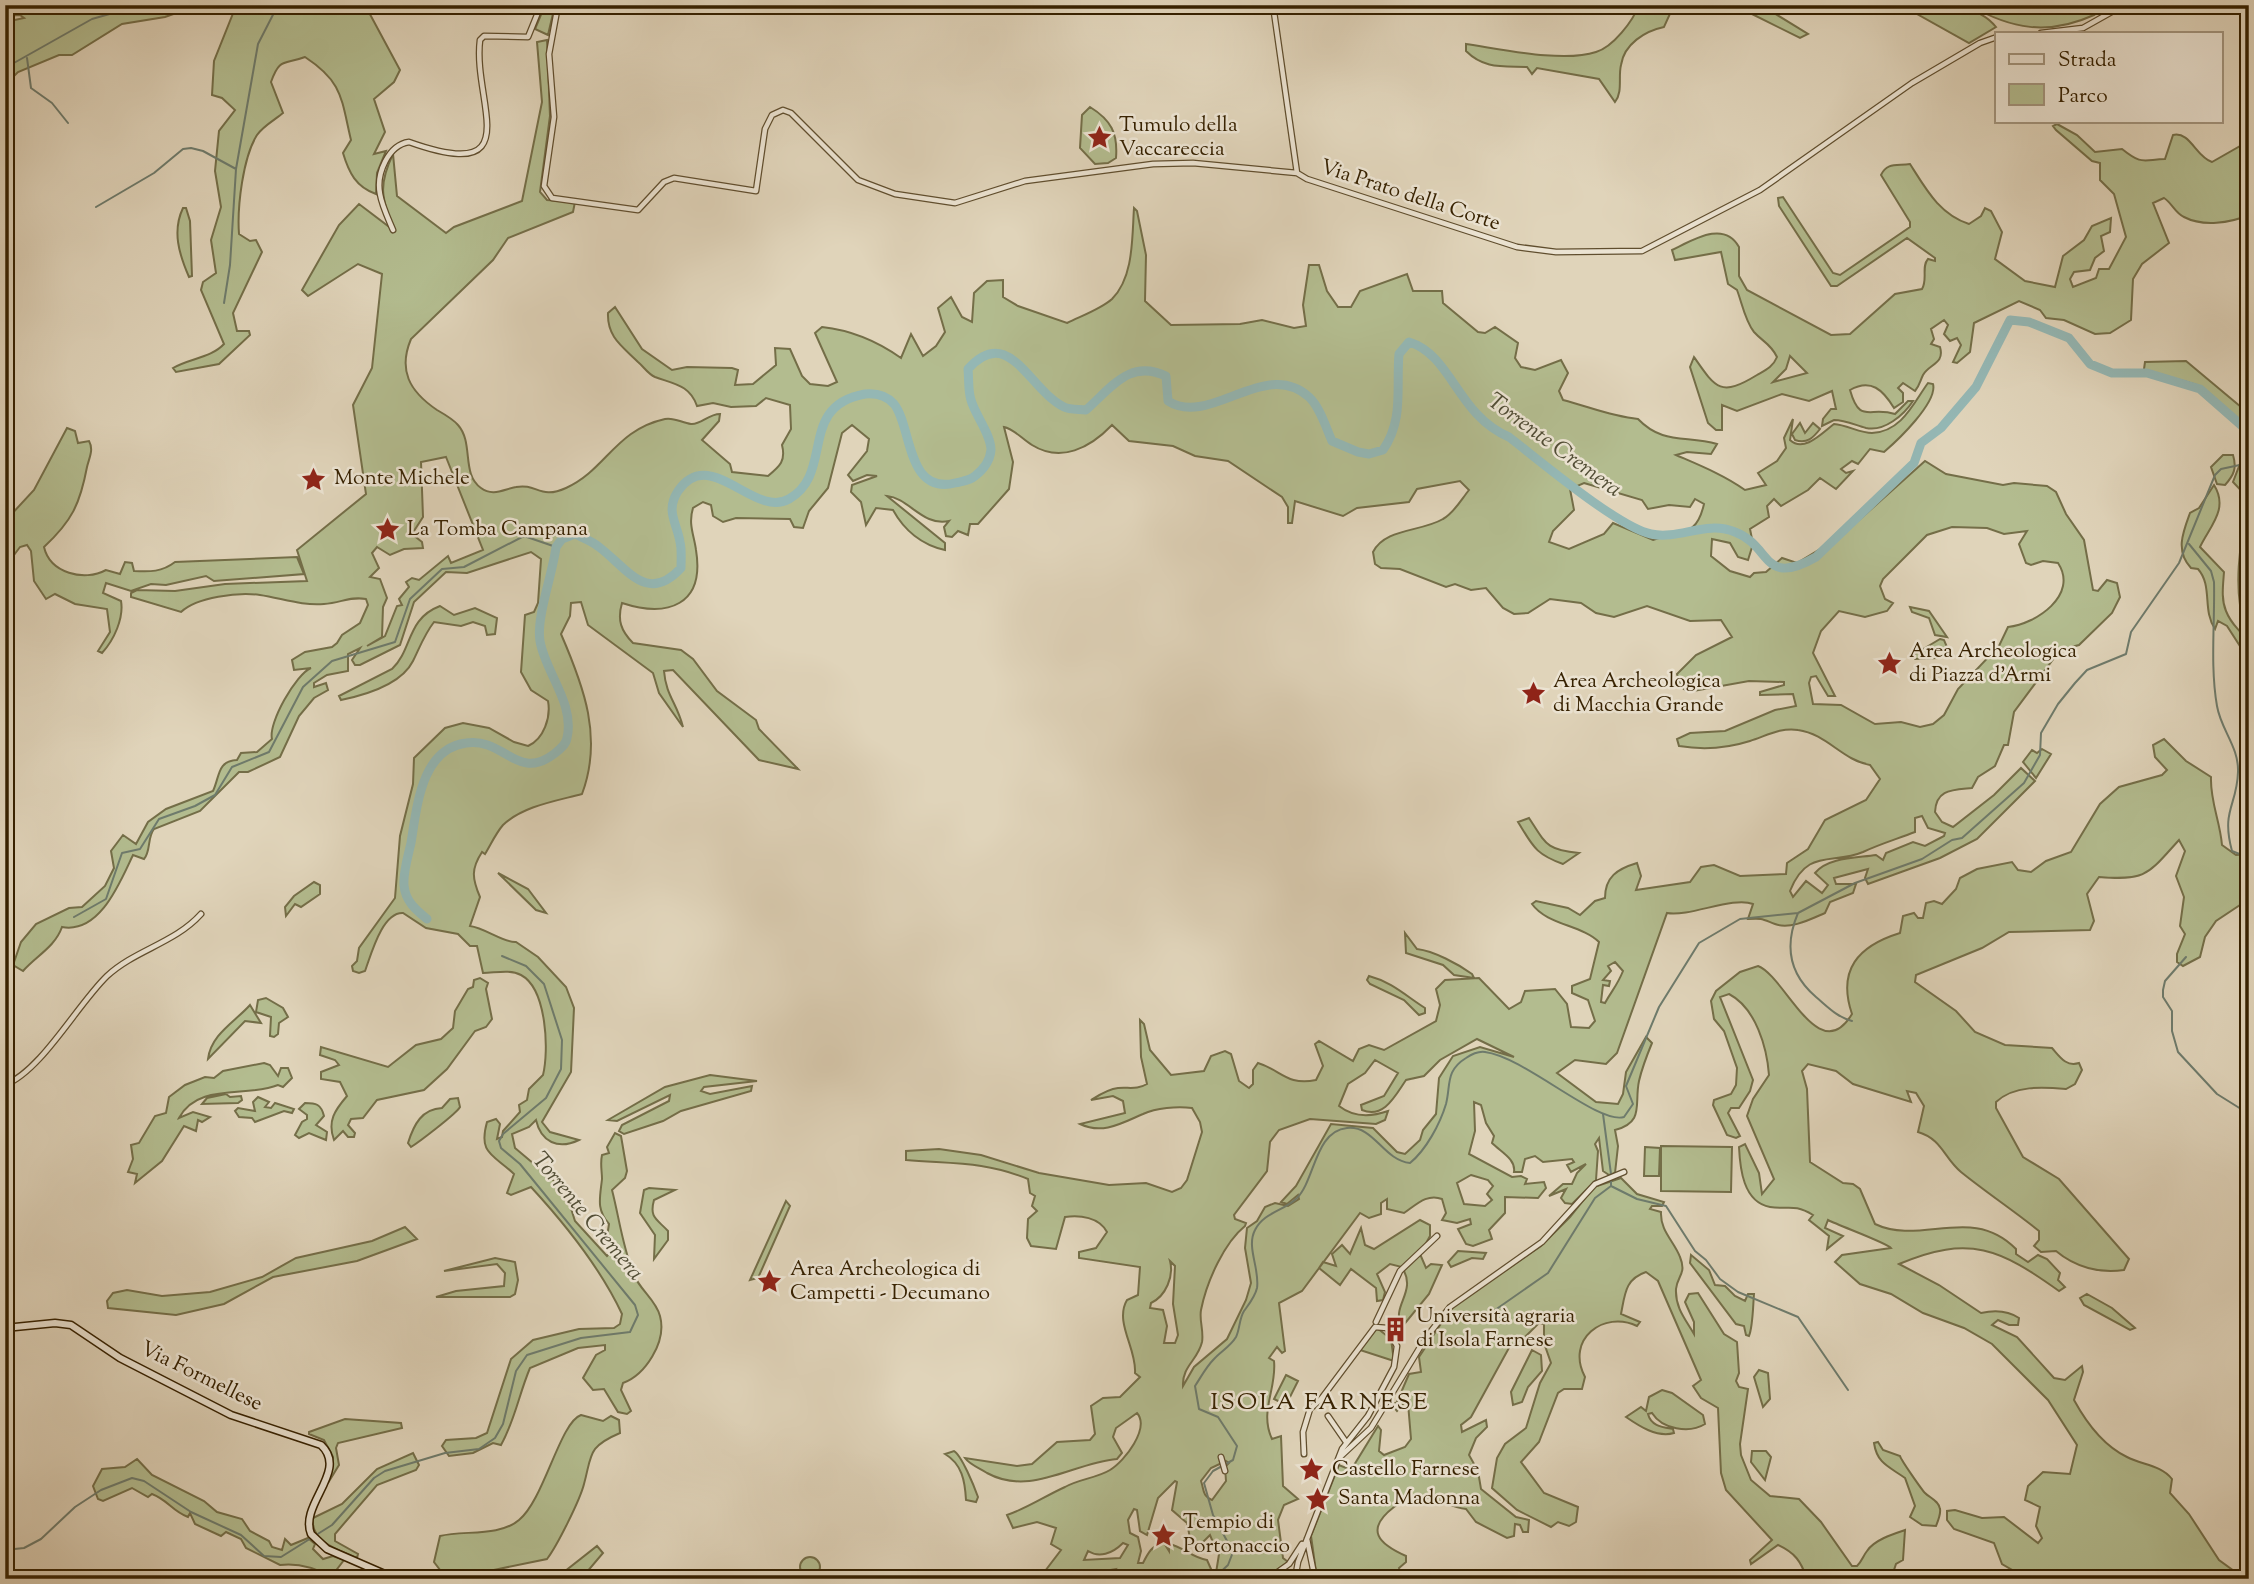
<svg xmlns="http://www.w3.org/2000/svg" width="2254" height="1584" font-family="'Sorts Mill Goudy',serif">
  <style>
    .green { fill: #b3bc8f; stroke: #746e48; stroke-width: 2; fill-rule: evenodd }
    .lines { fill: none; stroke-linecap: round; stroke-linejoin: round }
    .stream { stroke: #6e7b6c; stroke-width: 2 }
    .river { stroke: #94b7b4; stroke-width: 9 }
    .street-casing { stroke: #604e2e; stroke-width: 7 }
    .secondary-casing { stroke: #362100; stroke-width: 9 }
    .street { stroke: #ebe3d2; stroke-width: 4.5 }
    .secondary { stroke: #ebe3d2; stroke-width: 6 }
    .labels { text-anchor: middle; dominant-baseline: central; stroke-width: 5; stroke-linejoin: round; paint-order: stroke }
    .poi-label { font-size: 21px; fill: #362100; stroke: #ebe3d2; text-anchor: start }
    .street-label { font-size: 21px; fill: #362100; stroke: #ebe3d2 }
    .water-label { font-size: 23px; font-style: italic; fill: #524e36; stroke: #ebe3d2 }
    .quarter-label { font-size: 24px; letter-spacing: 2px; fill: #362100; stroke: #ebe3d2 }
  </style>
  <rect width="100%" height="100%" fill="#e0d4ba"/>
  <filter id="stains"><feTurbulence type="fractalNoise" baseFrequency=".00286" numOctaves="4"/><feColorMatrix values="0 0 0 0 .2 0 0 0 0 .09 0 0 0 0 .02 0 0 0 .5 -.17"/></filter>
  <radialGradient id="worn" r=".72"><stop offset=".6" stop-color="#630" stop-opacity="0"/><stop offset="1" stop-color="#630" stop-opacity=".3"/></radialGradient>
  <path class="green" d="M5 5H199L165 17 122 24 72 55H59L18 72 5 85V22L24 18 20 15 5 16Z
    M365 5 400 70 394 82 374 99 385 132 374 154 386 151 377 173 376 194C356 187 349 173 343 153L351 140C341 98 343 82 305 57 284 65 280 57 271 82L283 113C276 119 263 126 257 135 243 157 237 207 239 234L250 241 256 240 262 252 233 313 237 331H249L250 335 219 364 176 372 173 368C190 358 211 358 224 344L201 290 203 282 216 273 211 240 221 207 215 171 219 131 235 110 222 98 212 95 214 61 236 6Z
    M545 5H555L548 35 535 29Z
    M1639 5H1674L1664 27C1645 31 1624 44 1621 65 1618 77 1623 92 1615 102L1599 79 1537 68 1532 74 1527 67C1502 66 1484 69 1466 51V44C1501 49 1563 63 1596 52 1613 47 1633 21 1639 5Z
    M1726 5H1761L1808 34 1800 38 1752 14Z
    M1901 5C1932 5 1975 0 1996 27L1969 43Z
    M1969 5H2085L2094 15C2048 36 2011 29 1969 5Z
    M547 40 550 116 540 192 547 200 575 202 573 212 508 238 493 260 411 339C398 370 409 391 437 410 444 414 453 419 458 425 474 443 461 474 481 488 493 497 504 489 516 487 537 483 540 500 566 488 606 470 615 430 665 419 674 417 682 423 691 424 701 425 708 414 720 414L719 421 702 440 730 464 732 472 768 476C780 466 786 461 782 445L791 429 790 405 766 398 756 406 731 407 713 403 697 406C690 385 674 384 655 377 648 374 644 367 638 362 622 346 607 337 608 313L615 307 642 349 672 370 687 367 732 368 738 370 735 385 753 384 776 365 775 348 790 349 802 376 810 384 828 386 837 382 815 333 822 327C850 330 877 341 901 358L911 334 923 356 936 346 945 332 938 308 951 297 962 317 972 322 974 293 987 281 1003 280V297L1018 306 1067 323C1081 316 1101 309 1112 299 1134 277 1132 237 1134 208L1137 211 1146 255 1145 301 1171 325 1240 324 1262 320 1294 328 1306 326 1303 305 1309 265H1319L1327 291 1338 307H1351L1360 291 1407 274 1413 291H1442L1443 303 1478 332 1485 333 1495 327 1518 343 1515 358 1521 367 1535 370 1561 360 1568 373 1559 391 1563 400C1590 407 1610 416 1638 419 1663 445 1686 435 1717 444L1711 454 1687 452 1676 455C1699 465 1724 475 1745 490L1766 485 1758 473 1777 461 1786 448 1784 438 1793 419 1790 440C1804 453 1822 433 1834 424 1847 425 1860 433 1872 433 1902 432 1914 402 1928 383L1933 384C1938 402 1898 440 1884 452L1870 449 1858 464 1852 461 1841 469 1846 473 1853 471 1836 489 1820 478 1808 490 1781 506 1774 499 1767 506 1769 517 1750 529 1753 544 1748 560 1738 557 1730 543 1712 539 1711 556 1730 571 1750 577 1754 573 1766 572 1782 558 1797 563 1840 537 1925 461 1946 474 2003 485 2014 483 2047 486 2056 492 2066 514 2084 540 2093 590 2098 591 2107 580 2117 583 2120 597 2112 613 2079 645 2060 650 2014 712 2008 745H2004L1995 766 1978 777 1972 788C1952 790 1936 789 1935 812L1942 822 1953 827 1994 795 2021 768 2035 781 1977 839 1940 858 1868 884 1865 878 1868 869 1834 878 1836 884H1856L1853 893 1830 902 1825 913C1811 919 1790 930 1775 924 1762 919 1763 918 1748 919L1753 904C1733 896 1690 917 1667 913L1617 1053 1606 1064 1575 1060 1557 1073 1596 1102 1618 1104 1623 1094 1626 1072 1646 1037 1652 1043C1647 1055 1642 1068 1639 1081 1634 1104 1645 1122 1615 1130L1618 1146 1615 1173 1609 1175 1603 1171 1599 1138 1595 1144 1598 1151 1596 1180 1572 1204 1565 1203 1561 1198 1566 1189 1549 1196 1563 1184H1572L1577 1173 1586 1164 1571 1172 1567 1165 1574 1162 1572 1159 1543 1162 1535 1156 1525 1159 1522 1172H1514C1516 1159 1501 1152 1492 1143L1494 1136 1486 1123 1481 1105 1474 1102 1475 1131 1469 1154 1512 1177 1521 1176 1527 1179 1525 1184 1544 1182 1546 1188 1538 1198 1505 1197V1213L1489 1230 1492 1239 1473 1246 1466 1244 1458 1229 1471 1224 1470 1219 1457 1223 1442 1220 1446 1213 1442 1199C1427 1193 1416 1205 1404 1213L1387 1209V1199L1381 1203V1214L1369 1218 1360 1213 1302 1291 1279 1303 1285 1351 1282 1353 1277 1347 1269 1358 1274 1361C1277 1389 1259 1411 1272 1439L1281 1436 1283 1486 1298 1499 1284 1505 1278 1520 1283 1558 1288 1562 1264 1579H1215L1220 1548 1215 1547 1210 1535 1200 1545 1190 1538 1187 1523 1172 1510 1177 1482 1175 1481 1158 1498 1147 1535 1140 1531 1137 1510 1134 1509 1128 1520 1130 1533 1138 1537 1141 1551 1138 1563H1143C1148 1553 1152 1545 1164 1543L1169 1551V1544C1184 1547 1192 1558 1207 1560L1211 1569 1205 1578 1103 1579 1114 1574 1116 1569 1099 1572 1089 1578 1073 1575V1579H1039L1061 1550 1051 1544 1056 1528 1037 1522 1013 1528 1007 1515C1028 1508 1045 1496 1065 1487 1079 1479 1097 1478 1110 1470 1125 1461 1150 1428 1137 1413L1116 1428 1113 1437 1122 1453 1117 1459C1072 1463 1031 1497 987 1473 979 1468 969 1464 965 1458L1017 1466 1032 1464 1057 1442 1090 1440 1095 1434 1091 1406 1103 1398 1120 1397 1140 1377 1135 1373C1137 1349 1114 1322 1127 1300L1138 1295 1140 1267 1079 1258V1252L1096 1248 1107 1232C1099 1217 1080 1215 1065 1217L1056 1249 1031 1246 1027 1238 1028 1219 1037 1211 1032 1206 1035 1196 1030 1193 1028 1179C984 1161 951 1164 906 1160V1151L939 1149 981 1155 1039 1173 1109 1185 1146 1183 1172 1192 1181 1188 1187 1180 1202 1132 1200 1122 1192 1108C1177 1106 1156 1108 1143 1114 1122 1123 1103 1135 1080 1124L1125 1113 1123 1101 1113 1096 1091 1100C1099 1095 1108 1089 1118 1088 1129 1087 1137 1090 1147 1084L1141 1057 1140 1020 1144 1024 1150 1050 1171 1075 1204 1071 1211 1056 1225 1051 1231 1054 1239 1081 1249 1088 1253 1084V1070L1258 1063C1281 1070 1287 1086 1316 1080L1323 1066 1315 1044 1319 1041 1353 1061 1359 1049 1369 1045 1384 1050 1436 1021 1440 1005 1436 989 1445 980 1479 978 1509 1009 1521 1002 1525 991 1555 989 1567 1004 1571 1027 1589 1028 1595 1021 1588 1000 1572 993V986L1590 979 1599 942C1582 925 1547 925 1532 904L1536 901 1568 908 1580 915 1595 901 1605 898C1605 877 1617 869 1637 863L1641 876 1636 890 1690 882 1701 867 1714 865 1740 876 1786 874 1787 863 1808 849 1825 820 1866 800 1880 779 1870 765C1842 760 1827 734 1798 730 1781 727 1766 736 1750 741 1728 748 1703 750 1679 746L1677 739 1690 733 1725 731 1775 710 1796 706 1793 694 1760 695V692L1784 685V682L1749 681 1688 692 1681 687 1677 674 1696 655 1732 637 1721 620 1690 621 1647 606 1614 617 1596 613 1581 603 1550 599 1528 613 1514 614 1503 608 1486 588 1471 590 1455 584 1446 587 1400 569 1381 568 1375 564 1373 552C1385 528 1421 532 1443 519 1454 513 1461 500 1469 490L1460 481 1417 489 1409 502 1357 508 1343 516 1295 501 1292 523H1288V507L1282 497 1228 461 1195 456 1173 446 1129 441 1112 425C1090 448 1061 463 1032 445 1022 439 1014 429 1004 427L1013 462 1009 489 978 524H970L968 535 958 531 952 537 946 536 944 527 949 521C923 527 909 498 887 496L945 543V550C922 545 904 530 893 510L876 508 866 525 861 502 851 492 852 485 877 476 867 475 853 481 848 475 867 451 869 439 852 425 842 433 828 488 809 511 803 528 794 527 790 519 736 518 723 522 713 516 711 505 703 502 693 508C688 524 694 535 696 550 705 605 668 618 622 603 617 620 621 631 633 643L681 650 693 659 717 691 756 720 759 729 798 769 759 760 673 670 664 671C666 696 677 703 683 727L659 693 653 673 588 625 581 602 571 603 570 616 561 634C584 687 603 738 582 794 556 801 523 806 503 825 496 833 491 844 485 854L482 852C471 869 472 878 480 897L470 926C485 928 504 943 516 942L538 957 566 987 574 1008 571 1072 542 1122 550 1132 579 1140C558 1150 541 1142 536 1120L529 1127 512 1134 515 1148 553 1180 567 1196 575 1221 607 1256 611 1252 607 1237 609 1224C596 1209 600 1198 602 1179 602 1171 600 1164 602 1155L609 1153 607 1147 615 1133 621 1136 627 1171 625 1178 612 1190C619 1217 623 1249 634 1275 640 1290 656 1300 660 1316 667 1342 645 1375 623 1383L621 1390 631 1411 627 1414 618 1412 604 1389 593 1390 583 1378 596 1355 605 1350V1345L578 1348 530 1368C519 1394 515 1420 501 1445L493 1443 473 1453 449 1456 442 1446 446 1440 476 1438 487 1433 511 1359 533 1340 579 1329 614 1328 620 1324 622 1314C600 1267 566 1225 531 1187L511 1195 507 1193 514 1174C493 1154 478 1154 487 1122L496 1119 500 1124 497 1139 502 1137 503 1131 520 1112 519 1105 527 1100 529 1089 543 1075C549 1051 547 989 521 975 510 969 495 973 483 973L477 946H470L458 934 426 928 403 913C382 912 371 955 365 971L359 973 353 971 352 966 357 961 359 948 395 898 400 836 413 784 414 758 445 728 463 723 489 728 514 742 528 746C544 739 551 717 548 701L531 690 521 672 525 615 534 612 538 603 541 559 531 552 467 573 446 572 414 602 400 645 360 665H355L352 660 360 648 348 654V671L327 675 314 683V687L326 683 328 690 314 698 299 716 280 757 248 772H239L200 811 154 829C147 838 151 851 144 859L133 855C120 882 100 934 62 927 55 947 36 956 23 971L13 965 21 942 36 924 69 908 82 907 105 886 114 868 111 851 123 835 136 844 148 822 166 809 213 791C220 776 217 761 237 760L241 753 257 752 272 739C268 723 296 674 311 668L294 670 292 660 305 652 332 647 337 643 342 635 360 623 368 605 366 599C350 596 341 603 324 604 302 606 281 598 260 595 238 592 197 597 181 612L131 597V593L137 590 175 591 225 584 307 581 297 550 366 494 353 405 372 368 382 274 358 264 308 296 302 290 339 225 359 204 392 229C382 197 378 185 393 154L397 196 446 233 454 227 522 201 542 102 537 42ZM446 457 483 550 451 563 448 556 419 580 412 578 406 582 409 587 399 599 402 605 397 606 385 636 367 646 382 637 383 607 387 598 380 579 370 577 379 568 372 553 377 547 390 555 404 549 423 548 422 542 412 534 423 517 421 462ZM1584 483 1642 500 1648 509 1669 505 1690 507 1695 499 1704 504C1696 539 1681 529 1653 540L1613 523 1604 534 1569 549 1549 542 1553 531 1574 510 1570 489ZM1952 527 1987 528 2004 534 2027 531 2019 544 2026 563 2031 565 2043 561 2058 563C2079 595 2036 624 2008 627L1999 646 1958 689 1944 715 1933 724 1920 727 1901 722 1875 724 1841 705 1813 704 1809 683 1811 677 1816 676 1828 696H1835L1813 653 1821 631 1839 611 1865 617 1887 611 1893 603 1885 599 1880 586 1883 579 1927 535ZM1922 816 1928 828 1945 833 1944 836 1925 846 1913 842 1886 853 1883 860 1876 855C1857 858 1828 857 1815 873L1828 885 1822 893 1806 881 1793 897 1790 891C1807 848 1832 865 1863 852 1880 844 1897 839 1915 832V818ZM1615 962 1623 971C1617 986 1612 990 1605 1003L1601 1002 1603 985 1609 986 1610 981 1603 980 1611 971 1608 966ZM1477 1039 1514 1057 1480 1047 1453 1056 1439 1078 1436 1114 1423 1130 1420 1140 1405 1154 1397 1152 1373 1128 1331 1124 1296 1186 1281 1202 1287 1204 1298 1195 1299 1199 1288 1206 1275 1203 1265 1207 1257 1221 1247 1228 1245 1248 1251 1283 1246 1300 1227 1339 1194 1367 1183 1386C1182 1366 1198 1360 1202 1342 1204 1331 1199 1320 1201 1310 1207 1280 1225 1242 1245 1226L1246 1223 1235 1219 1234 1215 1267 1171 1270 1142 1279 1130 1310 1119 1376 1124 1385 1120 1388 1111C1371 1117 1353 1117 1339 1106L1348 1084 1365 1073 1375 1060 1398 1073 1384 1096 1361 1105 1362 1110C1384 1119 1395 1096 1406 1080L1424 1076 1440 1060ZM1471 1175 1488 1180 1493 1186 1487 1194 1492 1200 1485 1206 1464 1204 1457 1183ZM1170 1261 1175 1266 1173 1304 1178 1335 1175 1343H1164L1167 1326 1163 1310 1150 1308 1151 1303C1166 1296 1174 1276 1170 1261ZM1226 1461 1229 1463 1225 1467 1226 1481 1212 1500C1202 1496 1204 1489 1201 1481L1211 1468ZM1123 1543 1128 1545 1120 1558 1084 1560 1088 1551C1099 1558 1112 1554 1123 1543Z
    M1090 107C1111 120 1118 133 1116 158L1108 163 1095 164 1080 148 1082 115Z
    M2057 124 2077 135 2095 152 2122 149C2142 165 2142 160 2165 159L2173 135C2190 131 2196 157 2212 162L2249 141V215C2230 223 2203 227 2184 217 2175 213 2172 203 2164 198L2153 203 2169 243 2142 264 2133 279 2131 320 2110 333 2095 334 2064 320 2046 318 2040 310 2019 301 1974 323 1970 352 1957 363 1953 362 1961 345 1957 338 1950 341 1944 334 1948 325 1944 320 1931 329 1934 339 1931 344 1940 347C1945 364 1929 364 1923 375 1920 381 1920 385 1915 391L1903 383 1898 388 1903 393V402L1894 408C1883 390 1871 378 1850 390 1860 425 1869 406 1895 414L1908 401H1913C1904 415 1884 432 1866 428 1855 425 1845 420 1834 420L1822 426 1823 419 1831 409H1836L1832 391 1809 401 1782 394 1737 411 1722 405V430H1716L1708 423 1690 367 1694 357C1716 389 1721 397 1757 375 1766 370 1773 367 1777 357 1771 344 1763 342 1754 332 1745 321 1742 303 1737 290L1728 284 1721 252 1675 260 1672 250C1693 240 1724 220 1739 247V276L1747 290 1831 335 1850 334 1895 294 1922 289C1928 279 1921 267 1928 259L1935 261V258L1907 238 1837 286H1831L1779 206 1778 198 1783 197 1833 273 1840 275 1910 227V222L1881 175C1887 162 1897 166 1910 164 1926 189 1939 214 1969 224L1981 216 1985 208 1991 211 2002 232 1995 259 2025 281 2055 287 2063 256 2084 240 2092 226 2111 218 2110 232 2101 236 2104 251 2095 258 2090 270 2074 272 2070 279 2073 287 2096 278 2099 269H2109L2126 237 2114 194 2100 180V163L2092 161 2056 130 2053 126ZM1790 356 1807 373 1773 382 1786 369Z
    M183 208H186L190 221 192 276 189 277C179 254 172 231 183 208Z
    M2186 361 2247 412 2249 427 2244 428C2226 416 2218 395 2198 386 2181 378 2160 378 2144 369L2145 362Z
    M1800 423 1805 433 1813 423 1820 429C1813 438 1807 444 1795 440L1792 434Z
    M67 428 75 431 78 443 89 441C94 450 89 458 87 467 80 504 72 521 44 547 50 573 84 582 106 570L120 574 125 562 132 563 134 571C150 572 162 572 175 562L297 557 304 574 214 581 206 576 166 585 151 584 131 591 106 583 103 593 121 601C124 618 114 640 102 653L98 651 110 632 107 609 75 604 55 594 46 599 34 581 31 551 27 545 20 547 5 567 8 518 34 490Z
    M2249 453V499L2233 482 2243 456Z
    M2223 455H2233C2237 468 2234 475 2225 485L2217 484 2211 467Z
    M2214 485C2229 509 2210 526 2200 547L2224 572C2223 586 2221 599 2226 611 2235 634 2249 629 2249 660L2227 626 2218 621 2215 629C2202 610 2213 586 2198 569L2191 568C2175 551 2183 532 2190 513L2199 508Z
    M2249 506V627H2245C2233 590 2239 543 2249 506Z
    M440 606 454 615 475 608 497 618 495 634 487 635 485 626 473 622 461 626 434 622C424 635 420 647 413 661 401 685 365 695 341 700L339 696 392 669C413 649 406 619 440 606Z
    M1910 607 1929 611 1947 637 1935 635 1929 618 1912 612Z
    M1940 639 1944 640 1947 647 1938 658 1915 659V654Z
    M2164 739 2186 761 2211 777C2210 801 2220 821 2222 845L2236 855 2249 854V899L2216 921 2205 937 2200 957 2183 966 2177 962V954L2185 934 2180 926 2184 897 2176 876 2185 851 2179 840C2148 874 2147 881 2099 877L2087 894 2094 921 2090 930 2009 932 1982 948 1916 975 1915 982 1956 1011 1975 1032 2005 1045 2052 1048C2060 1057 2066 1067 2079 1063L2082 1070 2075 1084 2066 1089C2043 1087 2014 1085 1996 1102V1108L2023 1157 2059 1179 2129 1259 2124 1270C2100 1274 2075 1267 2056 1251L2041 1252 2034 1246 2039 1240V1231C2013 1210 1987 1193 1961 1172 1944 1158 1942 1139 1918 1132L1924 1106 1916 1093 1907 1091 1911 1102 1853 1084 1836 1071 1808 1064 1802 1071 1807 1089 1810 1162 1843 1183 1853 1184 1860 1189 1875 1224C1921 1246 1972 1204 2016 1249V1254L2028 1262 2038 1255 2047 1259 2060 1273 2058 1280 2065 1287 2059 1291C2000 1249 1970 1234 1899 1264L1939 1285 1981 1313C1994 1310 2007 1310 2019 1318L2018 1325H2009L1998 1320 1992 1325 2017 1337 2054 1378 2065 1380 2082 1366 2083 1372 2074 1400C2086 1422 2104 1446 2127 1457 2142 1465 2161 1465 2172 1479L2170 1493 2189 1514 2219 1560 2245 1579H2028L2002 1564 1994 1543 1954 1529 1947 1520V1511L1955 1510 1982 1518 2004 1517 2038 1543 2042 1538 2036 1526 2040 1507 2025 1500 2028 1486 2043 1472 2070 1474 2077 1445 2048 1400 1992 1344 1964 1328 1923 1313 1891 1294 1860 1284 1835 1262 1842 1255 1891 1248C1887 1243 1840 1226 1828 1220L1825 1228 1843 1236 1827 1249 1829 1236 1809 1220 1813 1215C1793 1203 1788 1210 1770 1207 1743 1202 1740 1168 1739 1147L1745 1144 1759 1173 1762 1194 1774 1179 1747 1116 1753 1099 1769 1075C1767 1048 1756 1008 1729 994L1720 997 1753 1080 1750 1091 1739 1108H1731L1728 1113 1740 1136 1736 1138 1727 1135 1713 1105 1714 1100 1731 1094 1736 1085 1737 1068 1724 1031 1714 1019 1711 1001 1716 991 1740 972 1758 966C1785 976 1819 1069 1852 1014 1837 970 1858 946 1900 933L1903 916 1914 913 1918 918H1923L1926 903 1934 901 1942 904 1956 889 1960 878 1977 869 2012 862 2018 870 2031 872 2046 861 2071 852 2100 804 2119 787 2162 775 2167 770 2155 757 2153 745Z
    M2042 749 2051 754 2036 778 2023 762 2032 750 2037 753Z
    M1529 818C1546 844 1546 850 1579 853L1563 864C1535 854 1533 846 1518 822Z
    M498 873 528 889 546 913 536 910Z
    M314 882 320 885V894L301 907 295 904 286 916 285 907 294 896Z
    M1405 933 1417 949C1434 951 1458 964 1472 974L1474 978 1454 975 1443 965 1406 953Z
    M1369 976C1392 982 1406 996 1425 1008V1013L1419 1015 1404 1000 1370 984 1367 980Z
    M480 978 488 983 486 989 492 1019 486 1027 475 1031 447 1069 424 1090 377 1100 363 1118 351 1119 348 1125 355 1133 354 1137H348L343 1131 334 1140C327 1121 335 1110 347 1096L340 1082 321 1079V1072L339 1065 335 1060 320 1055 321 1047 388 1067 416 1045 441 1039 453 1028 455 1011 468 989 473 987 474 980Z
    M266 998 283 1008 288 1017 279 1023 278 1034 274 1037 270 1036 271 1017 256 1012 258 1000Z
    M250 1005 261 1023 245 1021 208 1059C211 1034 236 1021 250 1005Z
    M264 1063 270 1065 278 1076 281 1068H288L292 1078 283 1087 278 1085C247 1098 198 1082 179 1118L193 1112 210 1117 202 1122 198 1120 196 1131 184 1126 162 1161 135 1183 137 1174 128 1172 133 1159 131 1145 139 1143 155 1116 166 1113 169 1097 185 1085 205 1077 214 1078 223 1071Z
    M710 1075 757 1081 704 1087 701 1091 710 1094 752 1086 751 1091 681 1111 663 1121 624 1134 619 1131 622 1125 669 1101 670 1095 617 1121 608 1120 665 1087Z
    M226 1094 230 1097 241 1096 242 1100 238 1103 202 1104 207 1098Z
    M258 1097 269 1102 265 1107 271 1108 275 1103 294 1109 292 1113 284 1111 255 1122 252 1118 239 1117 235 1111 238 1108 255 1111 253 1102Z
    M458 1098 460 1107C456 1114 419 1142 411 1147L408 1143C414 1124 422 1109 442 1108L450 1099Z
    M305 1103C316 1103 321 1104 324 1116L316 1125 327 1132 326 1140 309 1133 299 1138 295 1135 302 1122 307 1119V1115L299 1109Z
    M1661 1146 1732 1147 1731 1192 1661 1191Z
    M1645 1147 1660 1148 1659 1176H1644Z
    M1621 1178 1637 1194 1664 1202 1662 1206H1652L1650 1209 1661 1212C1660 1231 1674 1241 1680 1257 1687 1274 1677 1276 1676 1289 1675 1308 1686 1320 1694 1334V1322L1685 1302 1689 1294 1698 1293 1724 1334 1737 1342 1739 1373 1736 1381 1739 1387 1748 1389 1740 1444 1741 1455 1751 1480 1770 1496 1799 1499 1821 1522 1852 1566H1857C1862 1561 1863 1556 1867 1551 1874 1540 1893 1534 1905 1530L1903 1560 1896 1564 1891 1579H1807C1801 1561 1795 1553 1778 1545L1751 1564 1750 1560 1772 1540 1726 1490 1721 1473 1718 1408 1701 1398 1693 1386 1701 1380 1658 1281 1646 1272C1625 1279 1625 1294 1621 1314L1640 1322 1637 1326C1604 1310 1565 1339 1585 1377L1582 1389H1564L1558 1393 1539 1442 1521 1462 1544 1493 1578 1507 1576 1522 1569 1526 1558 1522 1551 1527 1517 1510 1492 1488 1497 1458 1505 1444 1526 1428 1540 1383 1551 1363 1544 1343V1324L1539 1323 1524 1338 1510 1346 1471 1417 1461 1425 1462 1432 1486 1420 1487 1427 1476 1438 1469 1455 1478 1471 1481 1489 1516 1517 1529 1520 1528 1532H1523L1520 1525 1515 1524 1514 1536 1507 1538 1476 1522 1466 1509C1448 1507 1431 1494 1412 1496 1405 1497 1399 1503 1394 1507 1364 1530 1379 1544 1406 1556V1562L1399 1568 1403 1579H1317L1311 1536 1339 1465 1351 1470 1378 1426 1381 1430 1379 1451 1384 1455 1405 1447 1411 1439 1408 1403 1405 1402 1397 1411 1392 1405 1397 1402 1409 1374 1421 1372 1419 1357 1452 1307 1541 1246 1570 1217 1594 1187Z
    M649 1188 675 1190 654 1200C649 1218 657 1219 668 1231V1240L654 1259 655 1235 640 1213 644 1190Z
    M786 1201 790 1206 758 1278 750 1280Z
    M1420 1220 1430 1225V1236L1420 1254 1426 1268 1431 1264 1442 1265 1429 1294 1402 1327C1390 1305 1418 1293 1402 1267L1390 1264 1377 1274 1385 1292 1383 1300 1377 1301 1376 1288 1351 1269 1340 1285 1319 1268 1323 1262 1336 1266 1332 1254 1342 1245 1350 1254 1361 1228 1365 1245 1374 1249Z
    M405 1227 417 1239 357 1261 273 1277 224 1304 176 1315 108 1308 107 1301 113 1293 127 1290 162 1296 210 1292 262 1277 296 1258 372 1241Z
    M1458 1251 1486 1253 1483 1259 1472 1258 1451 1267 1448 1262Z
    M1691 1255 1709 1270 1715 1285 1725 1286 1735 1296 1745 1301 1748 1294H1754C1753 1305 1753 1326 1749 1336L1746 1335 1744 1326 1736 1324 1690 1263Z
    M495 1258 515 1262 518 1280 515 1294 510 1297H436L456 1291 504 1286 505 1273 497 1264 444 1271Z
    M2087 1294 2112 1308 2135 1328 2130 1330 2084 1305 2080 1298Z
    M1377 1328 1391 1339 1394 1361 1360 1350Z
    M1532 1350 1541 1355 1542 1371 1528 1387 1522 1402 1513 1405 1511 1392Z
    M1759 1370 1768 1373 1770 1399 1763 1407 1754 1377Z
    M1286 1375 1298 1381 1286 1405 1274 1399Z
    M1662 1390 1672 1393 1703 1415 1705 1424C1689 1434 1662 1429 1652 1413L1648 1414C1651 1426 1662 1427 1673 1429L1674 1433C1657 1438 1639 1426 1626 1417L1641 1407 1646 1411 1649 1397Z
    M581 1415 603 1421 611 1416 619 1420 620 1433C587 1447 592 1455 584 1484 580 1500 557 1546 547 1559L484 1572 483 1579H447L434 1562 440 1536C464 1530 499 1537 519 1520 544 1500 560 1422 581 1415Z
    M345 1419 401 1423 402 1428 338 1443 336 1448 339 1465 328 1483 333 1457 324 1440 309 1434V1432Z
    M1878 1442 1883 1450 1900 1456C1901 1460 1922 1490 1925 1493 1930 1498 1939 1501 1940 1509 1941 1514 1938 1521 1936 1526L1922 1525 1910 1517 1915 1506 1905 1478C1890 1467 1877 1464 1874 1443Z
    M954 1451C962 1456 974 1486 978 1497L976 1502 966 1500C965 1481 962 1464 945 1454Z
    M1752 1451H1766L1771 1457 1765 1480 1751 1462Z
    M413 1453 419 1465 416 1470 377 1485 335 1534V1541L358 1554 357 1558C339 1550 310 1542 313 1518L342 1504 377 1469Z
    M137 1459 152 1475 204 1501 217 1512 242 1519 250 1531 269 1541 272 1547 282 1550 285 1539 291 1545 308 1538 315 1544 313 1549 323 1559 333 1556 344 1560 331 1577C314 1567 297 1563 280 1565L246 1548 241 1539 226 1532 221 1536 195 1524 190 1513 188 1517C172 1511 168 1500 152 1494L148 1497 132 1488 103 1501 98 1499 93 1486 102 1469 125 1467Z
    M597 1546 603 1553 581 1579H555Z
    M800 1567a10 10 0 1 1 20 0a10 10 0 1 1-20 0Z"/>
  <g class="lines">
    <path class="stream" d="M27 58 31 88 52 103 68 123
      M5 68 92 19 141 5
      M96 207 154 173 183 149 191 148 203 151 236 169
      M224 303 230 265 236 169 258 44 278 5
      M2189 544 2211 571 2214 582C2215 623 2210 666 2217 706 2221 730 2239 747 2238 772 2237 806 2221 810 2232 851L2247 857
      M1798 913C1784 946 1789 974 1816 997 1828 1007 1837 1017 1852 1021
      M74 917 106 899 122 853 140 849 159 819 195 806 215 795 232 767 269 752 303 687 332 661 395 642 410 599 442 569 464 567 524 536 556 547
      M2186 957 2165 981 2163 990V997L2172 1011V1031L2178 1052 2217 1094 2249 1114
      M1603 1114 1611 1174
      M1611 1186 1637 1199 1666 1206 1695 1251 1706 1260 1720 1279 1738 1292 1798 1317 1848 1390
      M1485 1317 1548 1273 1595 1198 1611 1186V1180
      M5 1550 24 1548 41 1539 75 1507 101 1490 132 1478 144 1481 191 1512 241 1535 264 1556 281 1557 332 1525 374 1478 385 1471 445 1453 479 1449 495 1438 503 1424 516 1371 527 1355 581 1338 630 1332 638 1315 635 1305 520 1164 501 1148 499 1141 503 1134 546 1098 561 1069 562 1040 544 984 526 966 502 956
      M1213 1579 1228 1565 1233 1552 1213 1515 1204 1483 1213 1471 1233 1460 1237 1446 1218 1417 1199 1409 1195 1386C1201 1377 1206 1367 1214 1359 1221 1351 1230 1347 1236 1337 1240 1329 1239 1319 1244 1311 1249 1304 1255 1297 1257 1288 1260 1269 1246 1247 1255 1230 1264 1212 1284 1211 1297 1198 1315 1180 1315 1131 1347 1128 1374 1125 1383 1160 1410 1163 1426 1150 1440 1124 1446 1104 1451 1085 1445 1071 1466 1058 1472 1054 1478 1051 1485 1052 1525 1057 1598 1125 1624 1117L1633 1104 1626 1086 1659 1007 1699 943 1740 919 1798 913 1855 883 1922 859 1952 840 1962 838 2024 783 2040 755 2041 733 2058 704 2075 683 2087 670 2126 654 2131 632 2179 563 2215 475 2221 469 2249 463"/>
    <path class="river" d="M427 919C416 910 405 901 404 885 403 872 408 856 411 843 417 807 421 749 466 743 504 737 517 782 554 754 559 750 566 745 567 738 575 703 545 672 540 641 536 617 553 573 556 547L562 539 575 534C583 538 592 541 599 547 627 568 647 605 681 568 681 560 682 550 680 542 677 523 665 511 678 491 710 444 754 519 789 499 835 473 797 406 865 394 876 393 887 396 894 404 912 426 906 495 955 483 963 481 969 481 975 476 984 469 990 461 991 450 991 434 975 415 971 400 968 391 969 379 968 369 1009 323 1029 390 1064 407 1070 410 1079 409 1086 410 1112 387 1130 359 1166 376L1168 401C1210 428 1265 357 1309 397 1320 407 1326 428 1332 441L1358 452 1369 454 1383 450C1404 420 1396 388 1399 354L1409 342C1452 355 1457 415 1509 437 1539 460 1618 527 1651 534 1680 540 1706 520 1735 532 1772 546 1762 588 1816 557L1914 463 1921 443 1941 428 1976 387 2010 320 2029 322 2069 338 2090 364 2112 373H2147L2200 389 2249 432"/>
    <defs>
      <path id="street" d="M558 5 549 54 554 117 544 186 552 198 638 210 664 182 674 178 756 191 765 129 772 115 783 110 791 113 858 180 895 194 955 203 1025 181 1153 164 1193 163 1297 173
        M1273 5 1297 173 1307 179 1517 247 1556 252 1642 251 1760 190 1912 83 1980 43 1997 37
        M2041 33 2083 28 2124 5
        M393 230C388 218 382 206 380 194 376 174 388 145 409 142 530 185 472 102 480 40L484 36 528 37 541 5
        M5 1085C42 1070 77 1005 107 976 135 950 175 943 201 914
        M1376 1322 1400 1271 1437 1236
        M1328 1416 1346 1442
        M1221 1457 1225 1471
        M1340 1457 1371 1428 1425 1339 1450 1307 1542 1242 1595 1184 1624 1172
        M1307 1539 1315 1579
        M1268 1579 1289 1564 1302 1544
        M1295 1579 1298 1562 1342 1449 1368 1416 1394 1367 1397 1346 1387 1328 1375 1327 1321 1399 1310 1409 1303 1432 1304 1454"/>
      <path id="secondary" d="M5 1328 55 1323 71 1325 120 1358 231 1415 321 1445C349 1471 299 1504 311 1534L327 1549 396 1579"/>
    </defs>
    <use href="#street" class="street-casing"/>
    <use href="#secondary" class="secondary-casing"/>
    <use href="#street" class="street"/>
    <use href="#secondary" class="secondary"/>
  </g>
  <defs>
    <symbol id="sight-bare" viewBox="-9 -9 18 18"><path d="M0-6L1.8-2.2L6-1.7L2.9 1.2L3.7 5.4L0 3.3L-3.7 5.4L-2.9 1.2L-6-1.7L-1.8-2.2Z" fill="#8f2418" stroke="#ebe3d2" stroke-width="2.5" paint-order="stroke"/></symbol>
    <symbol id="building-bare" viewBox="-9 -9 18 18"><path d="M-4-6H4V6H1V3H-1V6H-4ZM-2.5-4.3h1.7v1.8h-1.7ZM.8-4.3h1.7v1.8H.8ZM-2.5-1h1.7V.8h-1.7ZM.8-1h1.7V.8H.8Z" fill="#8f2418" stroke="#ebe3d2" stroke-width="2.5" paint-order="stroke"/></symbol>
  </defs>
  <g fill-rule="evenodd">
    <use href="#sight-bare" x="1082" y="120" width="35" height="35"/>
    <use href="#sight-bare" x="296" y="462" width="35" height="35"/>
    <use href="#sight-bare" x="370" y="512" width="35" height="35"/>
    <use href="#sight-bare" x="1872" y="646" width="35" height="35"/>
    <use href="#sight-bare" x="1516" y="676" width="35" height="35"/>
    <use href="#sight-bare" x="752" y="1264" width="35" height="35"/>
    <use href="#building-bare" x="1378" y="1312" width="35" height="35"/>
    <use href="#sight-bare" x="1294" y="1452" width="35" height="35"/>
    <use href="#sight-bare" x="1300" y="1482" width="35" height="35"/>
    <use href="#sight-bare" x="1146" y="1518" width="35" height="35"/>
  </g>
  <g class="labels">
    <g class="poi-label">
      <text x="1119" y="126">Tumulo della<tspan x="1119" dy="24">Vaccareccia</tspan></text>
      <text x="334" y="479">Monte Michele</text>
      <text x="407" y="530">La Tomba Campana</text>
      <text x="1909" y="652">Area Archeologica<tspan x="1909" dy="24">di Piazza d'Armi</tspan></text>
      <text x="1553" y="682">Area Archeologica<tspan x="1553" dy="24">di Macchia Grande</tspan></text>
      <text x="790" y="1270">Area Archeologica di<tspan x="790" dy="24">Campetti - Decumano</tspan></text>
      <text x="1416" y="1317">Università agraria<tspan x="1416" dy="24">di Isola Farnese</tspan></text>
      <text x="1332" y="1470">Castello Farnese</text>
      <text x="1338" y="1499">Santa Madonna</text>
      <text x="1183" y="1523">Tempio di<tspan x="1183" dy="24">Portonaccio</tspan></text>
    </g>
    <g class="street-label">
      <text transform="translate(1410 196) rotate(18)">Via Prato della Corte</text>
      <text transform="translate(201 1377) rotate(26)">Via Formellese</text>
    </g>
    <g class="water-label">
      <text transform="translate(1554 446) rotate(36)">Torrente Cremera</text>
      <text transform="translate(587 1217) rotate(50)">Torrente Cremera</text>
    </g>
    <g class="quarter-label">
      <text x="1320" y="1403">ISOLA FARNESE</text>
    </g>
  </g>
  <rect width="2254" height="1584" fill="none" stroke="#e0d4ba" stroke-width="28"/>
  <rect x="7" y="7" width="2240" height="1570" fill="none" stroke="#362100" stroke-width="3.5"/>
  <rect x="14" y="14" width="2226" height="1556" fill="none" stroke="#362100" stroke-width="2"/>
  <rect x="1995" y="32" width="228" height="91" fill="#ebe3d2" stroke="#a3957e" stroke-width="2"/>
  <rect x="2009" y="54" width="35" height="10" fill="#ebe3d2" stroke="#a3957e" stroke-width="2"/>
  <text x="2058" y="66" font-size="21" fill="#362100">Strada</text>
  <rect x="2009" y="84" width="35" height="21" fill="#b3bc8f" stroke="#a3957e" stroke-width="2"/>
  <text x="2058" y="102" font-size="21" fill="#362100">Parco</text>
  <rect width="100%" height="100%" filter="url(#stains)"/>
  <rect width="100%" height="100%" fill="url(#worn)"/>
</svg>
